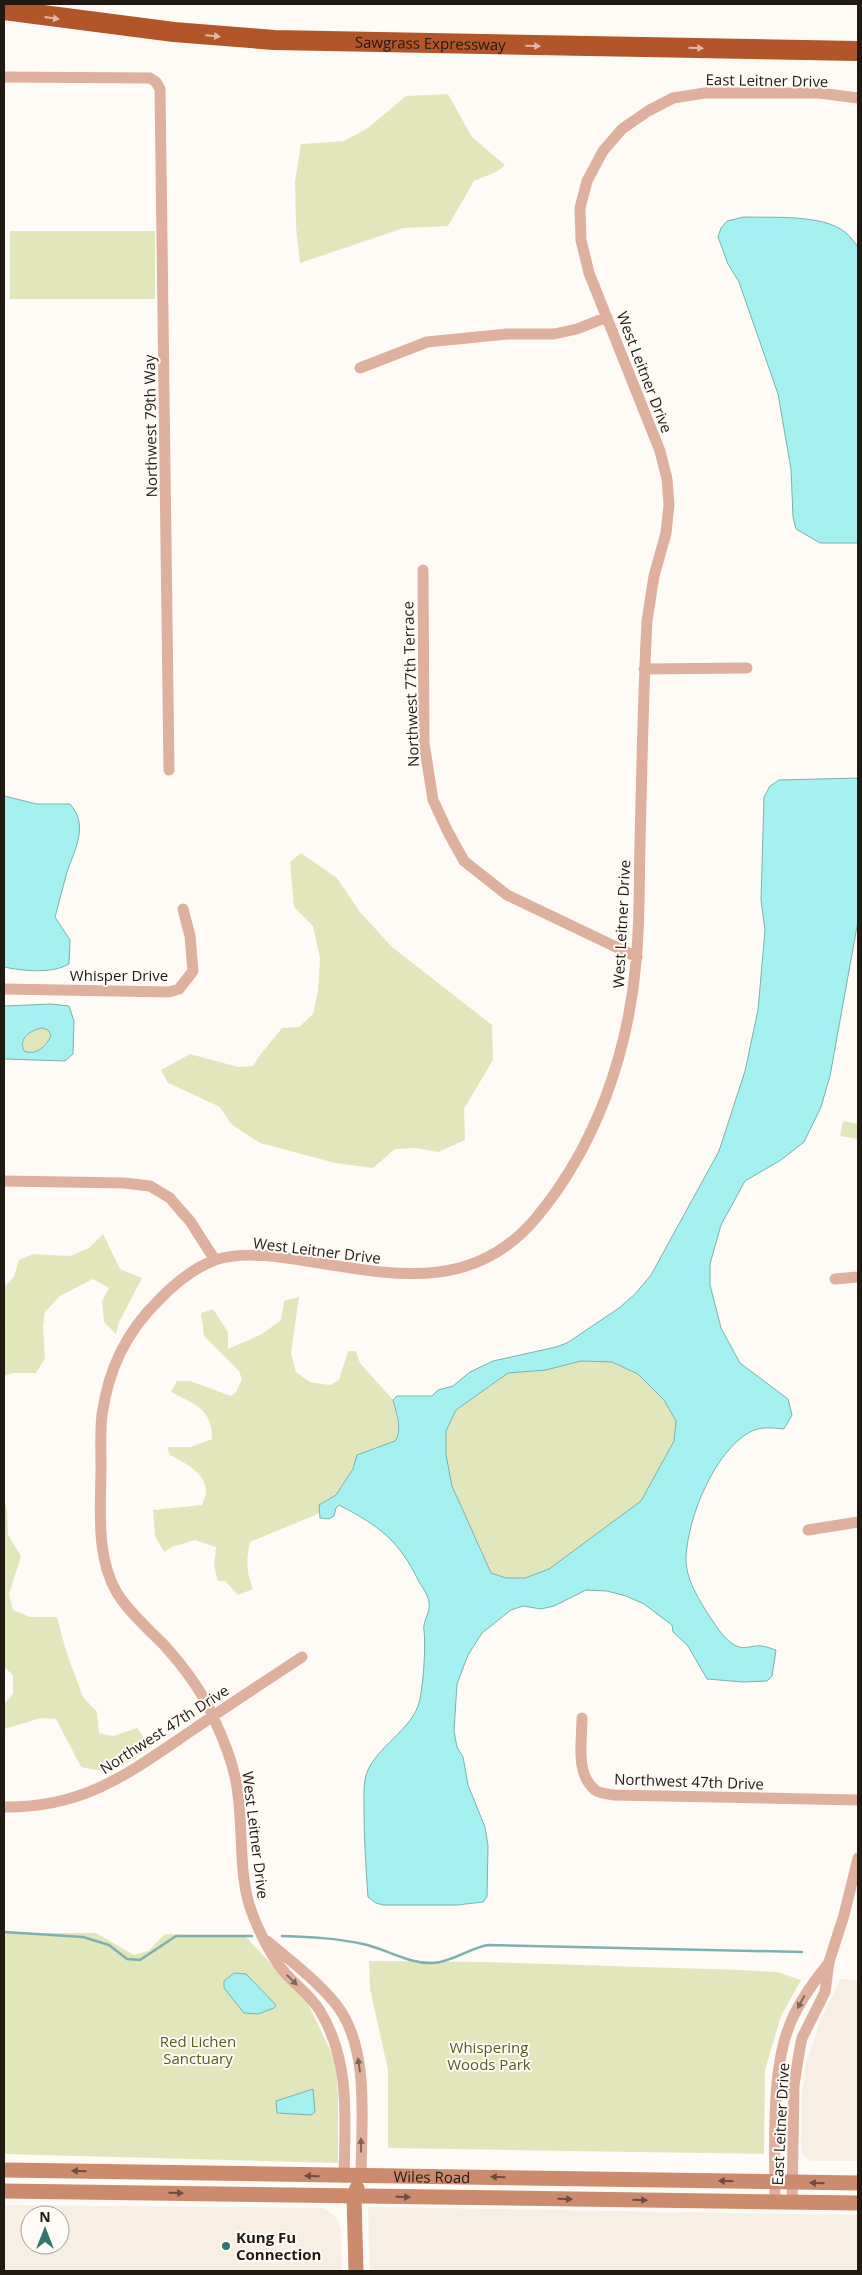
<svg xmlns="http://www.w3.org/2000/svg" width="862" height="2275" font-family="'Open Sans',sans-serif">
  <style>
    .built { fill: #f7eee4; fill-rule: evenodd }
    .green { fill: #e2e7bb }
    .water { fill: #a5f0f0; stroke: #7db0ae; fill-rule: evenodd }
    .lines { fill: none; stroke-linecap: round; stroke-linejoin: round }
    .stream { stroke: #7db0ae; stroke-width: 2.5 }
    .street { stroke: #deb09d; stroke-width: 11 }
    .secondary { stroke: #cd8b6e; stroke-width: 15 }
    .highway { stroke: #b25529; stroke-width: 20 }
    .oneway { fill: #e0b9a5 }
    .oneway2 { fill: #7f6558 }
    .oneway3 { fill: #6e4d3c }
    .poi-dot { fill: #31786f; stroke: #fefbf7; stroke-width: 2 }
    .labels { text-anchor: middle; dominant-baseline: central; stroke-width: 4; stroke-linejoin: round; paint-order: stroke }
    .street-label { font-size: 15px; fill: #201a13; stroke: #fefbf7 }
    .park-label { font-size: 15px; fill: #575b1e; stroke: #fefbf7 }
    .poi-label { font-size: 15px; font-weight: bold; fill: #201a13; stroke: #fefbf7; text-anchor: start }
  </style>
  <rect width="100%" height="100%" fill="#fefbf7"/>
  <path class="built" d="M840 1979 858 1980V2161H811L803 2155 801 2143 802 2091 806 2064 819 2024Z
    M4 2205 324 2208 337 2218 341 2232 342 2271H4ZM30 2215H60V2245H30Z
    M368 2207 858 2215V2271H370Z"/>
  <path class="green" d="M448 94 472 137 505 165 498 171 474 181 448 226 404 228 300 263 296 227 295 181 301 144 344 141 368 128 406 96Z
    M10 231H155V299H10Z
    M301 853 337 878 360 912 392 947 492 1025 493 1060 464 1109 465 1140 438 1152 416 1148 395 1149 373 1168 335 1163 260 1143 231 1124 220 1107 168 1083 161 1070 190 1054 238 1067 253 1066 260 1055 282 1028 299 1027 313 1014 318 991 320 958 313 926 294 907 290 862Z
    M42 1028 48 1030 51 1035C47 1046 36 1056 24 1051 19 1038 30 1030 42 1028Z
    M843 1121 858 1124V1139L840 1136Z
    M103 1234 120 1269 142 1278 119 1322 116 1334 104 1322 102 1301 109 1288 93 1279 60 1296 45 1312 43 1326 45 1358 36 1373H13L4 1376V1329L6 1326 4 1324V1287L14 1277 19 1260 33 1254 70 1256 89 1248Z
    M299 1297 291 1353 296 1372 310 1382 330 1385 339 1380 348 1351H356L360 1363 393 1400 399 1430 398 1437 395 1441 357 1455 353 1469 336 1495 319 1505 320 1513 250 1542C246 1559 246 1573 253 1589L238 1595 225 1581H218L214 1566 216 1547 195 1540 172 1547 164 1552 155 1536 153 1510 202 1505C203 1501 207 1494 206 1490 205 1472 183 1462 170 1455L167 1447H191L212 1439C212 1408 195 1405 171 1392L177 1381H190L231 1396 236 1392 242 1379 239 1371 204 1336 201 1313 213 1309 228 1332V1349L262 1334 281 1320 284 1301Z
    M581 1361 612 1362 638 1374 664 1400 676 1421 674 1441 641 1501 549 1570 525 1578H506L491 1573 452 1486 446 1455V1431L456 1410 508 1373 546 1370Z
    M4 1499 7 1510 8 1535 21 1556 9 1594 13 1610 30 1617H57L66 1651 83 1697 97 1712 99 1733 113 1736 137 1728 151 1747C127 1764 112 1776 81 1767L56 1719 41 1718 4 1729V1704L13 1694V1676L4 1666Z
    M4 1933H96L134 1955 148 1951 165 1934 246 1937 307 2002 335 2060 338 2093V2163L4 2154Z
    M369 1961 486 1962 741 1970 777 1972 801 1980 781 2016 765 2070 764 2154 388 2148V2070L370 1989Z"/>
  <path class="water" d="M744 217C773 218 822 214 845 232 850 236 854 242 858 247V543H820L796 529 793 517 791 469 778 394 739 282 728 264 718 237 721 228 727 221Z
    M858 778V921L830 1076 821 1107 804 1142 781 1160 745 1181 721 1225 710 1264V1285L721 1328 740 1363 788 1399 792 1415 784 1429C773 1428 761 1426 750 1432 714 1452 688 1517 686 1557 685 1578 699 1600 710 1617 717 1627 726 1643 739 1647 746 1649 754 1645 761 1646 766 1646 772 1649 776 1650L772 1676 767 1681 743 1682 707 1679 688 1646 673 1632 672 1625 644 1604 626 1596 607 1591 586 1590 554 1606 541 1609 523 1606 511 1610 482 1633 468 1655 457 1684 454 1731 457 1747 463 1757 468 1785 485 1827 488 1846 487 1897 483 1902 457 1905H383L376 1903 368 1897C366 1868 364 1839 364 1810 364 1798 363 1783 367 1772 378 1746 409 1731 418 1706 423 1693 426 1646 424 1631 422 1621 431 1613 429 1602 428 1595 423 1588 419 1582 399 1540 379 1526 339 1505L336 1508 334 1516 329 1519 320 1518 319 1505 336 1495 353 1469 357 1455 395 1441C403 1431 396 1412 393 1400L397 1396H432L438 1390 453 1386 470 1372 493 1361 556 1347 567 1343 619 1308 635 1294 651 1275 719 1151 745 1071 758 1010 765 930 761 900 764 797 770 786 779 780ZM581 1361 612 1362 638 1374 664 1400 676 1421 674 1441 641 1501 549 1569 525 1578H506L491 1573 452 1486 446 1455V1431L456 1410 508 1373 546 1370Z
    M4 796 37 804H70C89 825 75 849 67 872 63 887 59 902 55 917L70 940 69 964C52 974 23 971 4 967Z
    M51 1004 69 1006 74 1021 73 1054 65 1061 4 1059V1006ZM42 1028 48 1030 51 1035C47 1046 36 1056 24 1051 18 1038 31 1030 42 1028Z
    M234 1973 246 1974 276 2005 274 2008 258 2014 244 2013 224 1988V1981Z
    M313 2089 315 2112 311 2115 277 2113 276 2101Z"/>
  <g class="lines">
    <path class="stream" d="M4 1932 83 1937 109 1945 127 1959 140 1960 176 1936H252
      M282 1936C309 1937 336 1938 363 1944 387 1949 408 1964 433 1963 453 1962 469 1948 488 1945L802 1952"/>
    <path class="street" d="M4 77 150 78 156 82 160 89 169 770
      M360 368 427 342 507 334H554L577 329 607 317
      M423 570 424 743 433 800 448 832 464 861 507 895 637 957
      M644 669 747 668
      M4 989 169 992 179 989 193 971 190 936 183 909
      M4 1181 124 1183 150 1186 170 1198 181 1211 190 1221 215 1260
      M835 1279 858 1277
      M808 1530 858 1522
      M582 1718C582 1742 575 1773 595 1790 600 1794 609 1794 614 1795L858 1800
      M4 1807C86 1808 130 1772 194 1729 230 1704 266 1681 302 1657
      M267 1941C290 1960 315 1979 335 2003 371 2047 361 2123 361 2177
      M344 2177C345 2119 351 2062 320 2011 311 1996 298 1987 286 1974 272 1959 255 1924 249 1904 239 1869 243 1831 238 1795 235 1765 222 1736 210 1710 198 1685 182 1665 164 1645 148 1629 129 1612 117 1593 95 1556 101 1506 101 1465 101 1449 100 1431 102 1415 108 1371 126 1332 158 1301 173 1285 194 1268 215 1260 239 1252 269 1255 294 1259 382 1272 469 1298 536 1218 596 1146 628 1054 636 962 640 922 639 881 640 842 642 768 643 695 647 621L654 576 666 533 669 505 667 479 660 451 589 273 581 240 580 208 587 181 603 151 622 129 648 111 673 98 705 93H819L858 98
      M775 2203C775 2152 771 2079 787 2032 795 2007 812 1984 828 1964
      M792 2203 794 2085 799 2053 802 2038 825 1992 829 1962 844 1915 858 1858"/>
    <g class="secondary">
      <path id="s1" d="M4 2170 858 2183"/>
      <path d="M4 2191 858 2203"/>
      <path d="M356 2271 354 2196 357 2188"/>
    </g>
    <path class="highway" id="s2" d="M4 10 174 32 274 40 858 51"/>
  </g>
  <defs><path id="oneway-solid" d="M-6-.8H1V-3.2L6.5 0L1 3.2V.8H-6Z" transform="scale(1.25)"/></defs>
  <g class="oneway">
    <use href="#oneway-solid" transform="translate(52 18) rotate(8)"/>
    <use href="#oneway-solid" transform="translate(213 36) rotate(5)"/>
    <use href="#oneway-solid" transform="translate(533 46) rotate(1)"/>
    <use href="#oneway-solid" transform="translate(696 48) rotate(1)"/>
  </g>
  <g class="oneway2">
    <use href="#oneway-solid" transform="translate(292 1980) rotate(45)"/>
    <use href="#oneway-solid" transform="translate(801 2002) rotate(118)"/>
    <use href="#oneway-solid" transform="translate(359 2065) rotate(-98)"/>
    <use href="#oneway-solid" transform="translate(361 2145) rotate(-90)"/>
  </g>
  <g class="oneway3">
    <use href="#oneway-solid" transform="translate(79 2171) rotate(-179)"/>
    <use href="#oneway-solid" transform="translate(312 2176) rotate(-179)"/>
    <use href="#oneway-solid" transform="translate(498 2177) rotate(-179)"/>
    <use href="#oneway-solid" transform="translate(726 2181) rotate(-179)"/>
    <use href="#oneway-solid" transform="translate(817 2183) rotate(-179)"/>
    <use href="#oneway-solid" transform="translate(176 2193) rotate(1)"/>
    <use href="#oneway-solid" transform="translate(403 2197) rotate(1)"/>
    <use href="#oneway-solid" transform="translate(565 2199) rotate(1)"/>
    <use href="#oneway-solid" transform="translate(640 2200) rotate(1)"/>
  </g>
  <circle class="poi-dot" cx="226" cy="2246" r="5"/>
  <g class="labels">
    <g class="street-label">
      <text stroke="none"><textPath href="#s2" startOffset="428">Sawgrass Expressway</textPath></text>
      <text transform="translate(767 80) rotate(1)">East Leitner Drive</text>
      <text transform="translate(645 372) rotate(69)">West Leitner Drive</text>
      <text transform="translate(150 426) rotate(-91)">Northwest 79th Way</text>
      <text transform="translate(410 684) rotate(-92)">Northwest 77th Terrace</text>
      <text transform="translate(621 924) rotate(-87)">West Leitner Drive</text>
      <text x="119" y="975">Whisper Drive</text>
      <text transform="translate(317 1250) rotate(7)">West Leitner Drive</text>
      <text transform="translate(164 1729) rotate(-33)">Northwest 47th Drive</text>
      <text transform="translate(689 1781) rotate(2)">Northwest 47th Drive</text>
      <text transform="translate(256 1835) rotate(83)">West Leitner Drive</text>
      <text transform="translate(780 2124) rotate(-87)">East Leitner Drive</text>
      <text stroke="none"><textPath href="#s1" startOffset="428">Wiles Road</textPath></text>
    </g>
    <g class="park-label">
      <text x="198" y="2041">Red Lichen<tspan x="198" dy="17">Sanctuary</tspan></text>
      <text x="489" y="2047">Whispering<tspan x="489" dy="17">Woods Park</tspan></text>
    </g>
    <g class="poi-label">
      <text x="236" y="2237">Kung Fu<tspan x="236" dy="17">Connection</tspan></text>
    </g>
  </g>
  <rect width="862" height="2275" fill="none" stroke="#201a13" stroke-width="10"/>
  <g transform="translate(45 2230)"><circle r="24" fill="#fefbf7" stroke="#a5a19c"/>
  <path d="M0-4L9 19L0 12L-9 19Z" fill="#31786f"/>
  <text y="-8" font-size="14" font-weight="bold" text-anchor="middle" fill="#201a13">N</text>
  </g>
</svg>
